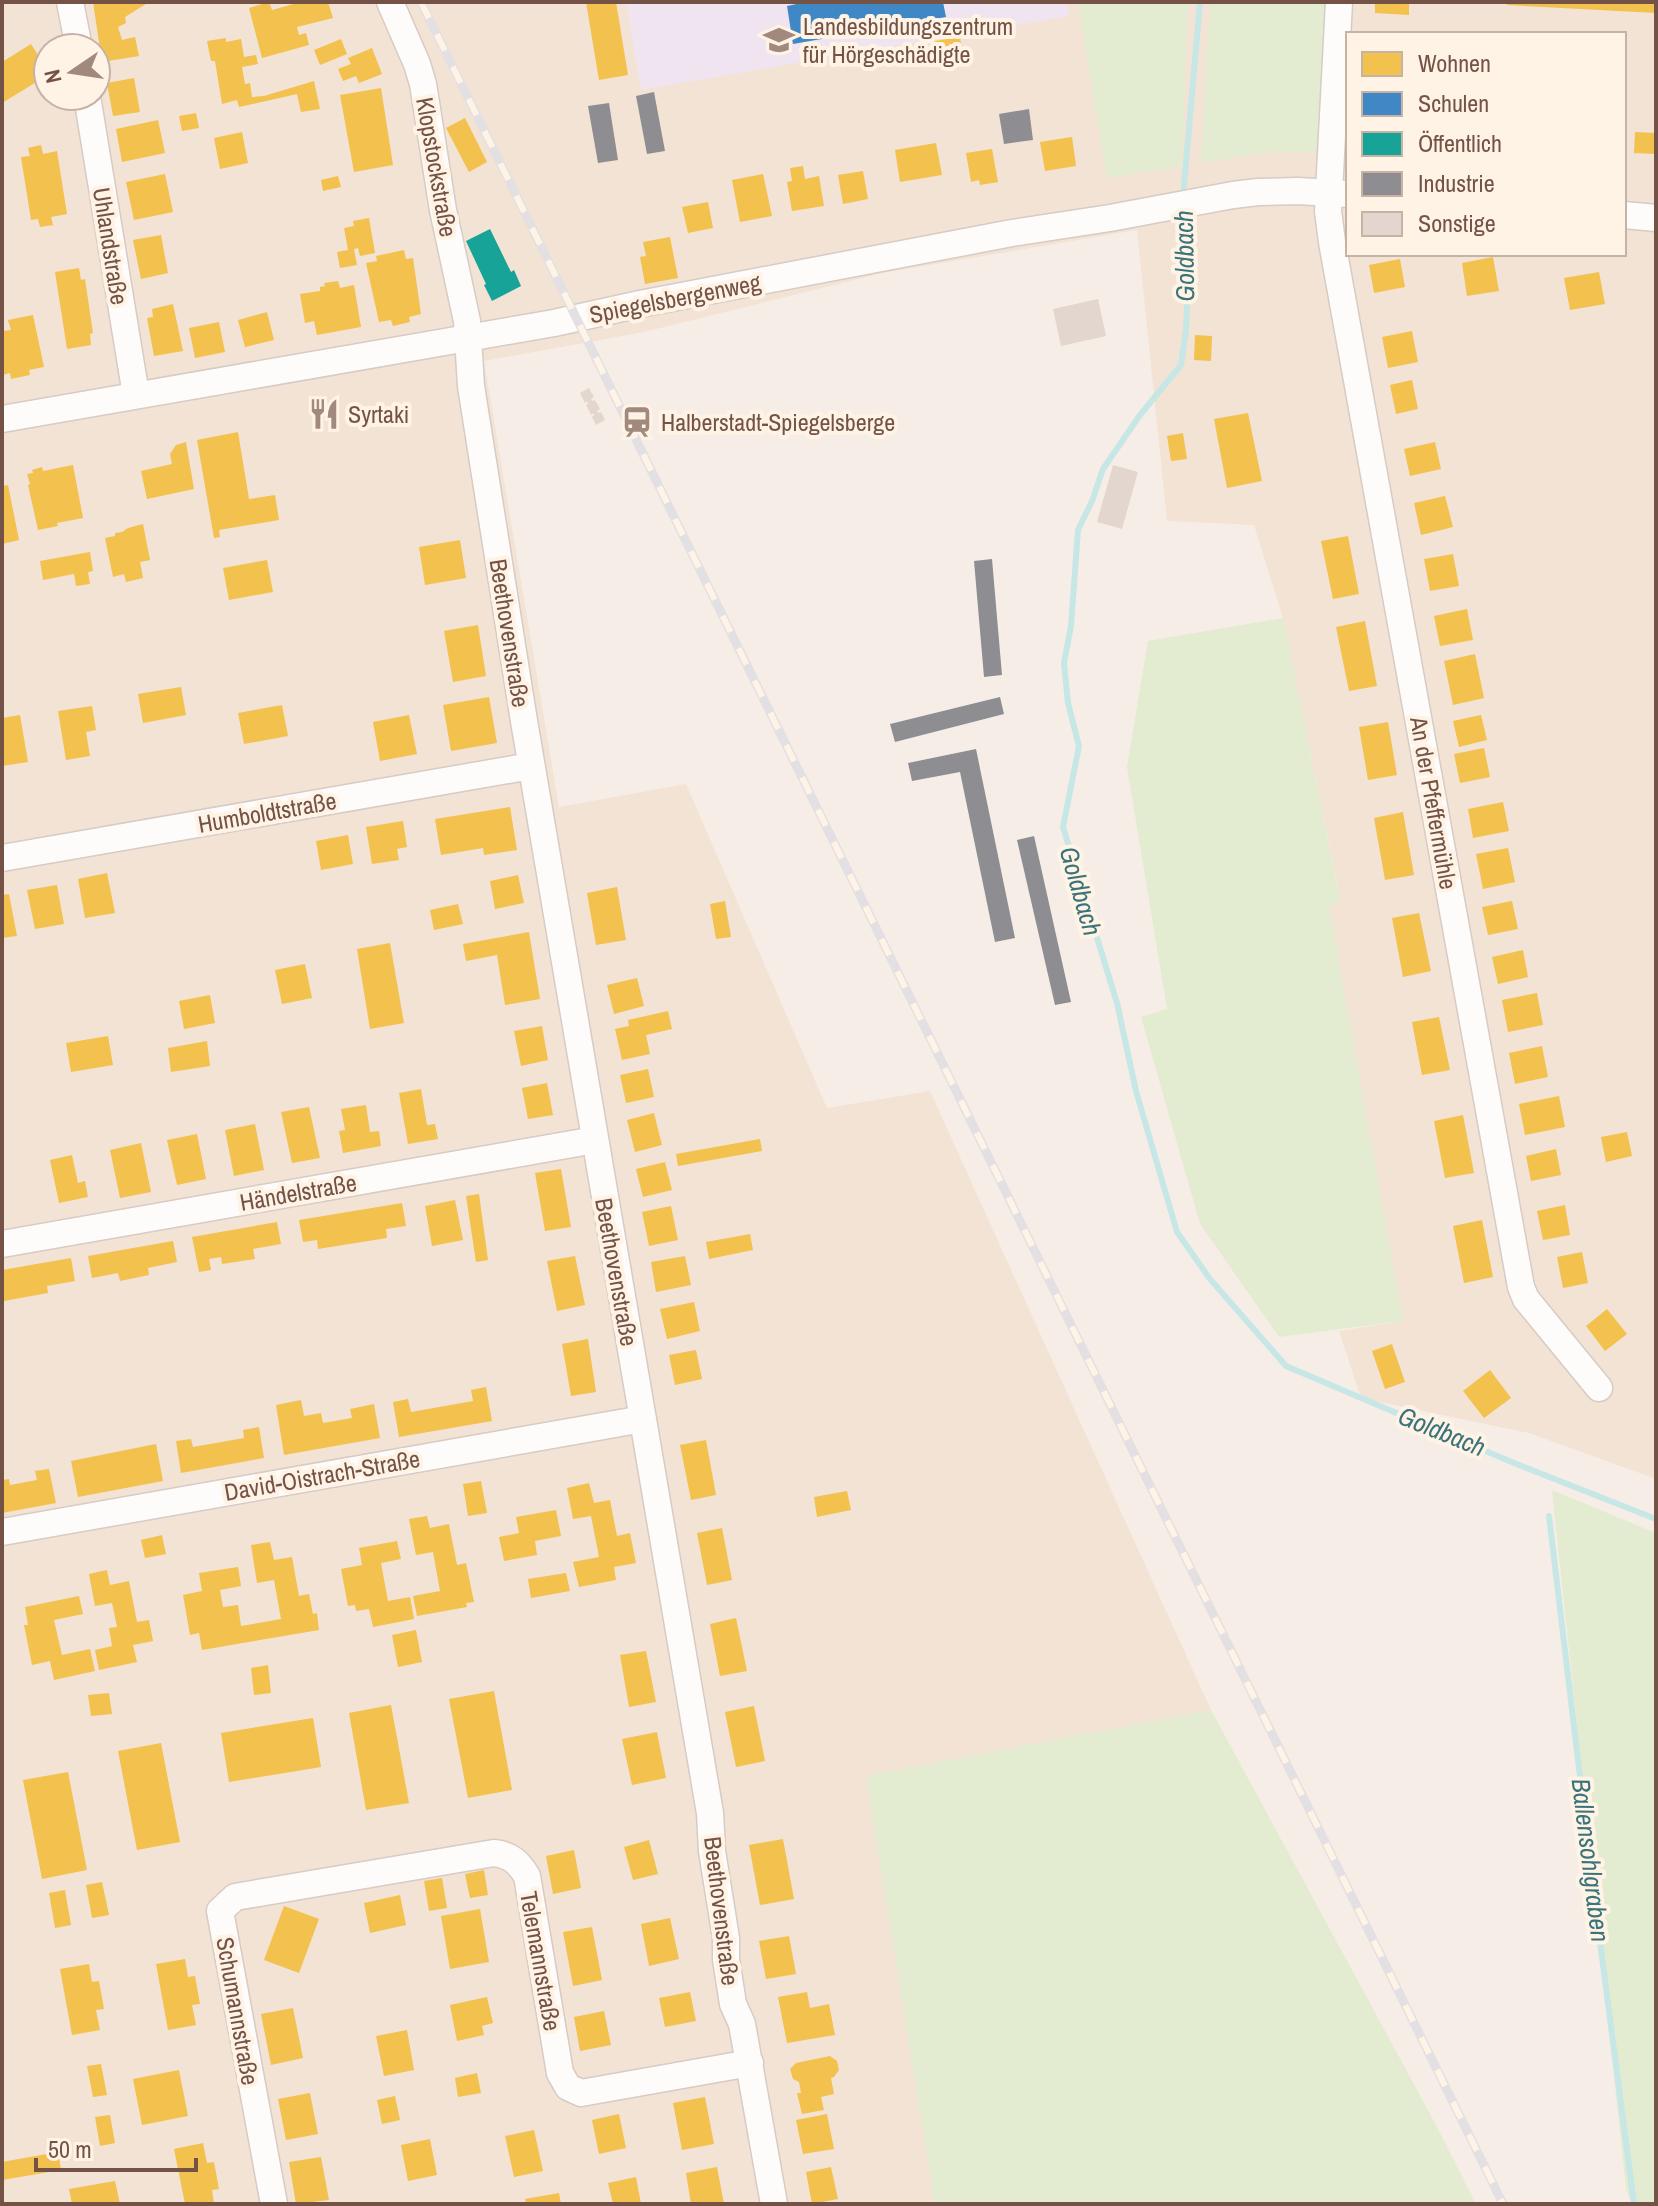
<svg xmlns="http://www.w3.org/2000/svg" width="1658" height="2206" font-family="'Archivo Narrow',sans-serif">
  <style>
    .residential { fill: #f2e3d5; fill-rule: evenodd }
    .education { fill: #f0e4f0 }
    .green { fill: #e3ecd0 }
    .homes { fill: #f2c14e }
    .schools { fill: #3f88c5 }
    .public { fill: #17a398 }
    .industry { fill: #8d8d92 }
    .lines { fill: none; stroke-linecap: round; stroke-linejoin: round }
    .stream { stroke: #c7e6e6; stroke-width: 6 }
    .building { fill: #e2d6ce }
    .street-casing { stroke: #d7cbc4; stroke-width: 29 }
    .street { stroke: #fefcfb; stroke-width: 26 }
    .rail-casing { stroke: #e3e0e3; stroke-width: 9 }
    .rail { stroke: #fff3e6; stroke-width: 6; stroke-dasharray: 18; stroke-linecap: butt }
    .labels { text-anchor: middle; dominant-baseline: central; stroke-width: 8; stroke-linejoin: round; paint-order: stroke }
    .poi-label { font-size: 24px; fill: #745346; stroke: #fff3e6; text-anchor: start }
    .street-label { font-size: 24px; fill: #745346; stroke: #fff3e6 }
    .water-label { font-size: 26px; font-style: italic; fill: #3a747a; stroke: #fff3e6 }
  </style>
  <rect width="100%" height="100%" fill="#f6eee6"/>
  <path class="residential" d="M2 2H1656V1479L1529 1433 1361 1398 1339 1331 1403 1321 1329 907 1340 899 1283 618 1254 525 1167 521 1137 230 883 273 644 332 484 361 559 807 686 784 827 1108 930 1091 1211 1710 866 1776 935 2204H2ZM1348 34H1624V254H1348ZM48 48H96V96H48Z"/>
  <path class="education" d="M626 2H1067L1069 16 641 90Z"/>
  <path class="green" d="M1078 2H1188L1182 166 1107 178Z
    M1210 2H1330L1322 153 1274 151 1201 163Z
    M1283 618 1340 900 1329 907 1403 1321 1279 1337 1200 1224 1141 1017 1167 1009 1127 767 1148 641Z
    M1552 1490 1656 1533V2204H1632L1626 2189Z
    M1211 1710 1435 2123 1476 2204H935L866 1776Z"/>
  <path class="homes" d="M93 2H149L125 17 126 23 118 27 122 40 135 37 139 56 102 62Z
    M269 2 272 10 301 2H328L333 18 297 27 299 35 306 33 309 45 262 58 249 8Z
    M586 2H616L628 75 599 80Z
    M1375 2H1409V15L1375 13Z
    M1507 2H1656V13L1507 5Z
    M960 37 963 57 939 61 935 41Z
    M226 38V42L241 39 244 57 256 55 258 64 242 67 245 84 250 83 252 97 264 96 314 81 320 109 301 112 297 94 239 107 237 100 222 104 215 61H211L207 41Z
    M341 39 347 54 320 65 314 50Z
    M31 44 48 71V75L2 103V62Z
    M372 48 382 74 359 83 356 76 343 81 338 69 351 64 348 58Z
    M134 78 140 112 113 116 107 83Z
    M381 88 393 165 354 172 340 95Z
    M196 113 199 128 182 131 179 116Z
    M465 118 487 162 469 172 446 128Z
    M158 120 165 153 122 162 116 129Z
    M242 132 248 163 220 169 214 138Z
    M1635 132 1656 133V154L1634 153Z
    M1072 137 1076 166 1045 171 1040 142Z
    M936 143 942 175 900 182 895 150Z
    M41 145 43 154 57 151 67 214 51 217 53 225 40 227 38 219 31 220 21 157 30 156 28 148Z
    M992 149 998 182 980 185 979 180 971 182 966 153Z
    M803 166 805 179 819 176 824 206 792 211 787 182 792 181 790 168Z
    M863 171 868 199 843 204 838 175Z
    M165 174 173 212 134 220 126 182Z
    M763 174 772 216 740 222 732 180Z
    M338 176 341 187 323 191 321 180Z
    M708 202 713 228 688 233 682 207Z
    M369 218 375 253 360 256 358 248 354 249 357 265 340 268 337 252 348 250 344 228 354 226 353 221Z
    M161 235 168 273 141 279 133 240Z
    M670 237 678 278 645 284 640 257 646 256 643 242Z
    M404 250 406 259 413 258 421 314 409 317 410 322 393 326 391 320 379 322 366 263 377 261 376 256Z
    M1493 257 1499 291 1467 296 1462 263Z
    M1400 259 1405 287 1374 293 1369 265Z
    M79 268 81 280 85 279 93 333 90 334 91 345 67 349 55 272Z
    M1599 272 1605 304 1570 310 1564 278Z
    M338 281 340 288 354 285 361 327 317 335 314 321 305 323 300 294 320 291V287L325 286 324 283Z
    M173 304 183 351 154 356 147 318 153 317 152 309Z
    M267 312 274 340 245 347 238 320Z
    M33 315 44 367 29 370 30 375 11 379 10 373 2 375V331L11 330 8 320Z
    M219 322 225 352 195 358 189 328Z
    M1412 331 1418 362 1388 368 1382 337Z
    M1195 335 1212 336 1211 361 1194 360Z
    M1412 380 1418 409 1396 414 1390 385Z
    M1248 413 1262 481 1227 488 1214 419Z
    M238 432 249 499 275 495 279 520 219 530 220 537 214 538 197 440Z
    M1183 433 1187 459 1171 461 1167 436Z
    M186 442 194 489 147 499 141 471 172 464 170 454 176 445Z
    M1435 442 1441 469 1410 476 1404 449Z
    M73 465 83 518 57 523 58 526 38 530 28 485 30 484 27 474 33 473 32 470 42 467 43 471Z
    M8 485 19 540 2 544V486Z
    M1445 496 1453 527 1421 535 1414 503Z
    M143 524 150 560 140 562 143 578 126 582 124 574 113 577 105 538 115 536V533L122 532 128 528Z
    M1348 536 1359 594 1333 599 1321 541Z
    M460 540 466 578 425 585 419 547Z
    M90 552 93 571 88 572 90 584 76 586 74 574 43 580 40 561Z
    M1453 554 1459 586 1430 591 1424 559Z
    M267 560 273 592 229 600 223 568Z
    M1467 609 1473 640 1440 646 1434 616Z
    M1365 621 1377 686 1349 691 1336 627Z
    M478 625 486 676 453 682 444 631Z
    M1475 654 1484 698 1453 705 1444 661Z
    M181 687 186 715 143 723 138 694Z
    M489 697 497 743 451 751 443 705Z
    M282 705 288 736 244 744 238 713Z
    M92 706 96 730 86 732 90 756 66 760 58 711Z
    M20 715 28 762 2 766V718Z
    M409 715 417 754 380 761 373 722Z
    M1481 715 1487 740 1459 747 1453 721Z
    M1388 722 1397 775 1368 780 1359 727Z
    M1484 748 1490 777 1460 783 1454 754Z
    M1503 802 1509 831 1473 838 1468 809Z
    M510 807 517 850 484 855 483 848 441 855 435 819Z
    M1403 812 1414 875 1385 880 1374 818Z
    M403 821 407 847 397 849 399 860 372 864 366 827Z
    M348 835 353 864 321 870 316 841Z
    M1508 848 1515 882 1483 889 1476 854Z
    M107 873 115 913 85 918 78 879Z
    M518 875 524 903 495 909 490 881Z
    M57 885 64 924 35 929 27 890Z
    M617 887 626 940 596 945 587 893Z
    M9 894 17 936 2 938V895Z
    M725 901 731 937 716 939 710 904Z
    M1512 901 1518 929 1488 935 1482 907Z
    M458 904 463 924 434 930 430 910Z
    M1419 913 1431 971 1403 977 1392 918Z
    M529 932 540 999 505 1005 497 955 466 961 463 944Z
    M390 943 404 1023 370 1029 357 949Z
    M1523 950 1528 977 1498 984 1492 957Z
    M305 964 312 998 282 1004 275 970Z
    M637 978 644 1006 614 1014 607 985Z
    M1537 993 1543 1025 1508 1032 1502 1000Z
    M210 995 215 1023 184 1029 179 1001Z
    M668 1011 672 1029 646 1035 650 1054 622 1060 615 1029 629 1026 628 1020Z
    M1439 1017 1450 1070 1422 1075 1412 1022Z
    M542 1026 548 1060 521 1066 514 1031Z
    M108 1036 113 1065 71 1072 66 1043Z
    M207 1041 210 1066 171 1072 168 1048Z
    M1542 1046 1548 1077 1515 1084 1509 1053Z
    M648 1069 654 1097 626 1103 620 1075Z
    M547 1083 553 1115 528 1119 522 1088Z
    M421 1089 427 1125 435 1124 438 1139 408 1144 399 1093Z
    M1559 1096 1565 1127 1525 1135 1519 1104Z
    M366 1105 370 1132 379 1131 381 1146 343 1153 339 1131 345 1130 341 1109Z
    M309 1107 320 1158 292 1163 281 1112Z
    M654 1113 662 1145 635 1152 627 1120Z
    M1463 1115 1474 1173 1445 1178 1434 1121Z
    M255 1124 264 1170 234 1176 225 1130Z
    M1627 1132 1632 1156 1606 1162 1601 1137Z
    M197 1134 206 1179 177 1185 167 1140Z
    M760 1139 762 1151 678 1166 676 1154Z
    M141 1143 151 1192 120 1198 110 1150Z
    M1556 1149 1561 1175 1531 1181 1526 1156Z
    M72 1155 78 1183 85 1181 88 1197 59 1203 50 1160Z
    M665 1162 672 1190 643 1197 636 1169Z
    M561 1169 571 1227 545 1231 535 1173Z
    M479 1194 488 1260 476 1262 466 1196Z
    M455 1200 463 1240 432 1246 425 1206Z
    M402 1203 406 1226 386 1229 387 1238 318 1249 317 1240 303 1242 299 1220Z
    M1565 1205 1570 1235 1543 1240 1537 1211Z
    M671 1206 678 1240 649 1246 642 1212Z
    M1482 1220 1493 1277 1464 1283 1453 1226Z
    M277 1222 281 1244 253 1249 255 1259 222 1264 221 1257 209 1259 211 1270 199 1272 192 1237Z
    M750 1234 753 1250 709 1259 706 1242Z
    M173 1241 177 1262 148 1268 149 1275 120 1281 118 1273 92 1278 88 1256Z
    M1582 1252 1588 1283 1563 1288 1557 1257Z
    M575 1256 585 1305 557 1311 547 1261Z
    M685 1256 691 1285 656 1292 651 1262Z
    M71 1258 75 1281 47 1286 48 1293 4 1301 2 1270Z
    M694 1302 700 1331 667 1339 660 1309Z
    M1607 1309 1627 1334 1605 1351 1586 1326Z
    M588 1339 596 1392 571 1396 562 1344Z
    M1392 1344 1405 1382 1385 1389 1372 1351Z
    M696 1350 702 1379 675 1385 669 1355Z
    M1490 1370 1511 1398 1484 1418 1463 1391Z
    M486 1387 492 1421 399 1437 393 1402 408 1399 411 1412 473 1401 471 1390Z
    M301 1400 304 1416 321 1413 323 1423 352 1418 350 1409 374 1404 380 1438 284 1455 276 1405Z
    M259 1427 264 1458 181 1473 176 1441 191 1439 193 1447 244 1438 243 1430Z
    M706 1440 716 1495 691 1500 680 1445Z
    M156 1444 163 1481 78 1497 71 1461Z
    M49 1469 56 1503 2 1513V1480L9 1479 10 1485 37 1480 35 1471Z
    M481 1481 487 1513 468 1516 463 1484Z
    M589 1483 594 1503 610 1500 617 1536 630 1533 636 1563 614 1567 616 1580 579 1587 573 1562 599 1557 591 1516 573 1519 567 1488Z
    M847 1491 851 1510 817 1517 814 1497Z
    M556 1510 561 1536 535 1541 537 1555 504 1561 499 1537 519 1533 516 1517Z
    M427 1516 430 1528 449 1524 457 1565 466 1563 474 1602 466 1603 467 1607 417 1616 413 1596 440 1591 433 1552 416 1555 409 1519Z
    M722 1528 732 1580 707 1585 697 1533Z
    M162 1535 166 1554 145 1558 141 1540Z
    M397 1541 401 1559 381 1563 388 1601 410 1597 414 1619 373 1627 369 1609 356 1611 355 1605 348 1606 341 1569 362 1565 359 1548Z
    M270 1542 274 1560 292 1557 299 1596 309 1594 313 1614 317 1613 319 1630 202 1650 199 1633 190 1635 183 1595 202 1591 199 1573 238 1567 241 1586 220 1590 223 1607 238 1605 241 1626 281 1619 274 1580 257 1583 251 1545Z
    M107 1570 110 1585 129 1581 137 1622 149 1620 153 1641 133 1645 137 1662 99 1670 95 1650 112 1646 109 1628 117 1627 112 1603 95 1606 89 1574Z
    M566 1573 570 1591 531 1598 528 1579Z
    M79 1596 83 1614 54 1620 62 1655 90 1649 95 1671 54 1680 50 1661 32 1665 24 1625H28L25 1607Z
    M736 1618 747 1671 720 1676 710 1624Z
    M416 1630 422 1662 398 1667 392 1635Z
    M646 1651 656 1702 629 1707 620 1655Z
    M268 1665 271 1693 254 1695 251 1668Z
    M494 1691 512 1790 468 1798 449 1699Z
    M109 1693 112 1714 91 1716 88 1695Z
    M391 1705 409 1803 366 1810 349 1713Z
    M754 1706 765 1761 736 1767 725 1712Z
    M313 1718 321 1767 229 1782 221 1733Z
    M657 1732 666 1778 632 1785 622 1739Z
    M161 1743 180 1842 137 1850 118 1751Z
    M68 1772 87 1870 42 1879 23 1780Z
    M783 1839 794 1899 760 1905 749 1845Z
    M649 1840 658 1874 633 1880 624 1847Z
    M574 1850 581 1888 553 1894 546 1856Z
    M484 1870 488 1895 470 1898 465 1874Z
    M442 1878 447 1908 429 1911 424 1881Z
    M102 1882 109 1915 92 1918 86 1885Z
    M65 1890 71 1925 55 1928 49 1893Z
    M400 1895 406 1925 370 1933 364 1903Z
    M284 1906 319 1919 299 1973 264 1960Z
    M480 1909 489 1962 450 1969 441 1916Z
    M670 1918 679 1959 649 1966 641 1924Z
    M592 1927 602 1980 573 1986 563 1932Z
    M789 1936 796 1974 766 1979 759 1941Z
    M185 1959 188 1977 195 1976 200 2004 192 2005 196 2025 168 2030 156 1964Z
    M89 1964 92 1982 99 1981 104 2009 96 2010 100 2030 72 2035 60 1969Z
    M690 1992 696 2021 665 2027 659 1998Z
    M807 1992 810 2008 829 2004 835 2035 787 2043 778 1997Z
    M487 1997 493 2023 482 2026 484 2035 457 2041 450 2005Z
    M293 2008 303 2058 271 2065 261 2014Z
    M604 2011 611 2045 580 2051 574 2017Z
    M407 2030 414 2070 384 2076 376 2036Z
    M830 2056 837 2061 839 2070 834 2077 831 2078 834 2094 821 2097 824 2110 802 2114 797 2093H801L799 2082 793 2079 790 2069 796 2063Z
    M101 2064 107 2095 93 2097 87 2066Z
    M179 2070 188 2116 142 2125 133 2079Z
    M477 2073 481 2093 458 2097 455 2078Z
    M310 2093 318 2134 286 2140 278 2099Z
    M395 2096 400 2120 382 2124 377 2100Z
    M705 2097 714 2144 682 2150 673 2103Z
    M619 2114 626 2148 599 2154 592 2120Z
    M827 2114 834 2149 803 2154 796 2120Z
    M110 2115 115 2143 100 2146 95 2117Z
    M534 2130 543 2171 514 2177 505 2136Z
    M430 2139 437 2175 408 2181 401 2145Z
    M203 2143 207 2163 214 2162 219 2189 212 2190 214 2204H185L174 2149Z
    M58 2152 61 2170 2 2180V2162Z
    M321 2157 329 2200 296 2204 289 2162Z
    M717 2167 724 2204H691L686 2173Z
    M831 2167 838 2199 812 2204 806 2172Z
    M636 2177 641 2204H613L608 2183Z
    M115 2181 120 2204H72L69 2189Z
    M559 2193 561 2204H526L525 2199Z"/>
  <path class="schools" d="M806 2H943L946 17 793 44 787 6Z"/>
  <path class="public" d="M490 229 511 272 514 270 521 286 492 301 484 285 486 284 466 241Z"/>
  <path class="industry" d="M654 92 665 151 647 154 636 96Z
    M609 103 618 160 598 163 588 106Z
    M1029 109 1033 140 1004 144 999 114Z
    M992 559 1002 675 984 677 974 561Z
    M1000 697 1004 714 895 742 890 724Z
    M976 749 1015 938 995 942 960 772 912 781 908 763Z
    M1034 836 1071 1002 1055 1005 1017 840Z"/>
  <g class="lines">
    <path class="stream" d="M1183 197 1200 2
      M1184 212 1188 284 1186 330 1181 365 1140 415 1103 469 1092 501 1078 530 1071 626 1064 663 1068 703 1079 746 1063 827 1117 1003 1136 1091 1177 1232 1210 1279 1286 1366 1514 1463 1656 1519
      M1549 1516 1595 1903 1634 2204"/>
  </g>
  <path class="building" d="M1098 299 1106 336 1061 346 1053 309Z
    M589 388 594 397 591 399 592 401 595 400 600 409 597 411 598 413 601 412 605 420 596 425 592 417 594 415 593 413 591 415 586 405 588 404 587 401 585 403 580 393Z
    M1113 465 1138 472 1122 529 1097 522Z"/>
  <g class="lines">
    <defs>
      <path id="street" d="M70 2 79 48
        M390 2 417 64 423 84 443 210 467 321 471 386 524 721 710 1813 712 1851 726 1938V1959L733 2004 742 2024 774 2204
        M1339 2 1328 211 1332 242 1521 1287 1526 1299 1599 1388
        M87 96 136 395
        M1624 215 1656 218
        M2 419 554 323 640 304 1012 233 1110 218 1233 195 1258 192 1298 191 1348 194
        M2 858 531 766
        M2 1244 595 1140
        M2 1532 643 1419
        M274 2204 220 1911 235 1897 494 1853C511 1855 518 1862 527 1876L560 2073 568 2087 581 2093 750 2063"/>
    </defs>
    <use href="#street" class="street-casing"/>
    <use href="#street" class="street"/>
    <defs>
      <path id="rail" d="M421 2 1503 2204"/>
    </defs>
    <use href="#rail" class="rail-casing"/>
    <use href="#rail" class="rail"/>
  </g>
  <defs>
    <symbol id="school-bare" viewBox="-9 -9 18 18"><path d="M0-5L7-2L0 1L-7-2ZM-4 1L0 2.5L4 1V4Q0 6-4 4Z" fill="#a2897e" stroke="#fff3e6" stroke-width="2.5" paint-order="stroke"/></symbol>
    <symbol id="restaurant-bare" viewBox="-9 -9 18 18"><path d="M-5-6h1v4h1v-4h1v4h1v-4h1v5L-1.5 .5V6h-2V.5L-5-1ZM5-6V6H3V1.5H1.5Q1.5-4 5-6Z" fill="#a2897e" stroke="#fff3e6" stroke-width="2.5" paint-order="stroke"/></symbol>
    <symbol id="station-bare" viewBox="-9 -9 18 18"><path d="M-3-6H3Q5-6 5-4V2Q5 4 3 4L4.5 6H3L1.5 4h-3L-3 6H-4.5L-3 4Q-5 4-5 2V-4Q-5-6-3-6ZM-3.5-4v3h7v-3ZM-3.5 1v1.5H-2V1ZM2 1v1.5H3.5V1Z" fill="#a2897e" stroke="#fff3e6" stroke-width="2.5" paint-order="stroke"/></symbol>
  </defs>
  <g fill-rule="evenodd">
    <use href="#school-bare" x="757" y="18" width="44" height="44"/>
    <use href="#restaurant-bare" x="302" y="392" width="44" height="44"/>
    <use href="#station-bare" x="615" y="400" width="44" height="44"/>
  </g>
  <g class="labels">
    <g class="poi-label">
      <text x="803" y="26">Landesbildungszentrum<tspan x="803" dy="28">für Hörgeschädigte</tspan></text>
      <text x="348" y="414">Syrtaki</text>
      <text x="661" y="422">Halberstadt-Spiegelsberge</text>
    </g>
    <g class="street-label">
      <text transform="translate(437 167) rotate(80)">Klopstockstraße</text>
      <text transform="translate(111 246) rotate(81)">Uhlandstraße</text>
      <text transform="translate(675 298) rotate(-11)">Spiegelsbergenweg</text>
      <text transform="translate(510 633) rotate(81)">Beethovenstraße</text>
      <text transform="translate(1434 803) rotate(80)">An der Pfeffermühle</text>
      <text transform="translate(267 812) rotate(-10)">Humboldtstraße</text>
      <text transform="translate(298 1192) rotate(-10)">Händelstraße</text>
      <text transform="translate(617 1272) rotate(80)">Beethovenstraße</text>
      <text transform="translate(322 1475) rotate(-10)">David-Oistrach-Straße</text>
      <text transform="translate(722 1911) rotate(83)">Beethovenstraße</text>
      <text transform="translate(541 1961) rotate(80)">Telemannstraße</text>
      <text transform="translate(238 2011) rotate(80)">Schumannstraße</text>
    </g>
    <g class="water-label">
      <text transform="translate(1184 256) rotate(-91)">Goldbach</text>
      <text transform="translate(1081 891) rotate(74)">Goldbach</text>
      <text transform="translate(1442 1431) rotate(22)">Goldbach</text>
      <text transform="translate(1591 1860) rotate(83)">Ballensohlgraben</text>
    </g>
  </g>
  <rect width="1658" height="2206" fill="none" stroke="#745346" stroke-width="8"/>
  <rect x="1346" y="32" width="280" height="224" fill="#fff3e6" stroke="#c7b3a6" stroke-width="2"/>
  <rect x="1362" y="52" width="40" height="24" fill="#f2c14e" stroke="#c7b3a6" stroke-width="2"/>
  <text x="1418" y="72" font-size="24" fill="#745346">Wohnen</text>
  <rect x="1362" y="92" width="40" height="24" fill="#3f88c5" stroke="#c7b3a6" stroke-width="2"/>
  <text x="1418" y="112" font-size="24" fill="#745346">Schulen</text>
  <rect x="1362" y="132" width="40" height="24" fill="#17a398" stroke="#c7b3a6" stroke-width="2"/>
  <text x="1418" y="152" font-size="24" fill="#745346">Öffentlich</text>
  <rect x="1362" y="172" width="40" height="24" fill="#8d8d92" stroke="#c7b3a6" stroke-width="2"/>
  <text x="1418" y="192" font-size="24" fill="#745346">Industrie</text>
  <rect x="1362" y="212" width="40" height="24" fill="#e2d6ce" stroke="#c7b3a6" stroke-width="2"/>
  <text x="1418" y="232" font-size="24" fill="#745346">Sonstige</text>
  <g transform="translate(72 72) rotate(257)"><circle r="38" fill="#fff3e6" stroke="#c7b3a6" stroke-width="2"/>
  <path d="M0-6L14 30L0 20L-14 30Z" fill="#a2897e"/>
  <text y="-12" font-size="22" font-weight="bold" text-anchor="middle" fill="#745346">N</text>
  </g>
  <path d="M36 2158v12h160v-12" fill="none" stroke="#745346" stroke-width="4"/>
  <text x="48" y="2158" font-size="24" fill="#745346" stroke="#fff3e6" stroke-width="6" paint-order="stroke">50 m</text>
</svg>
